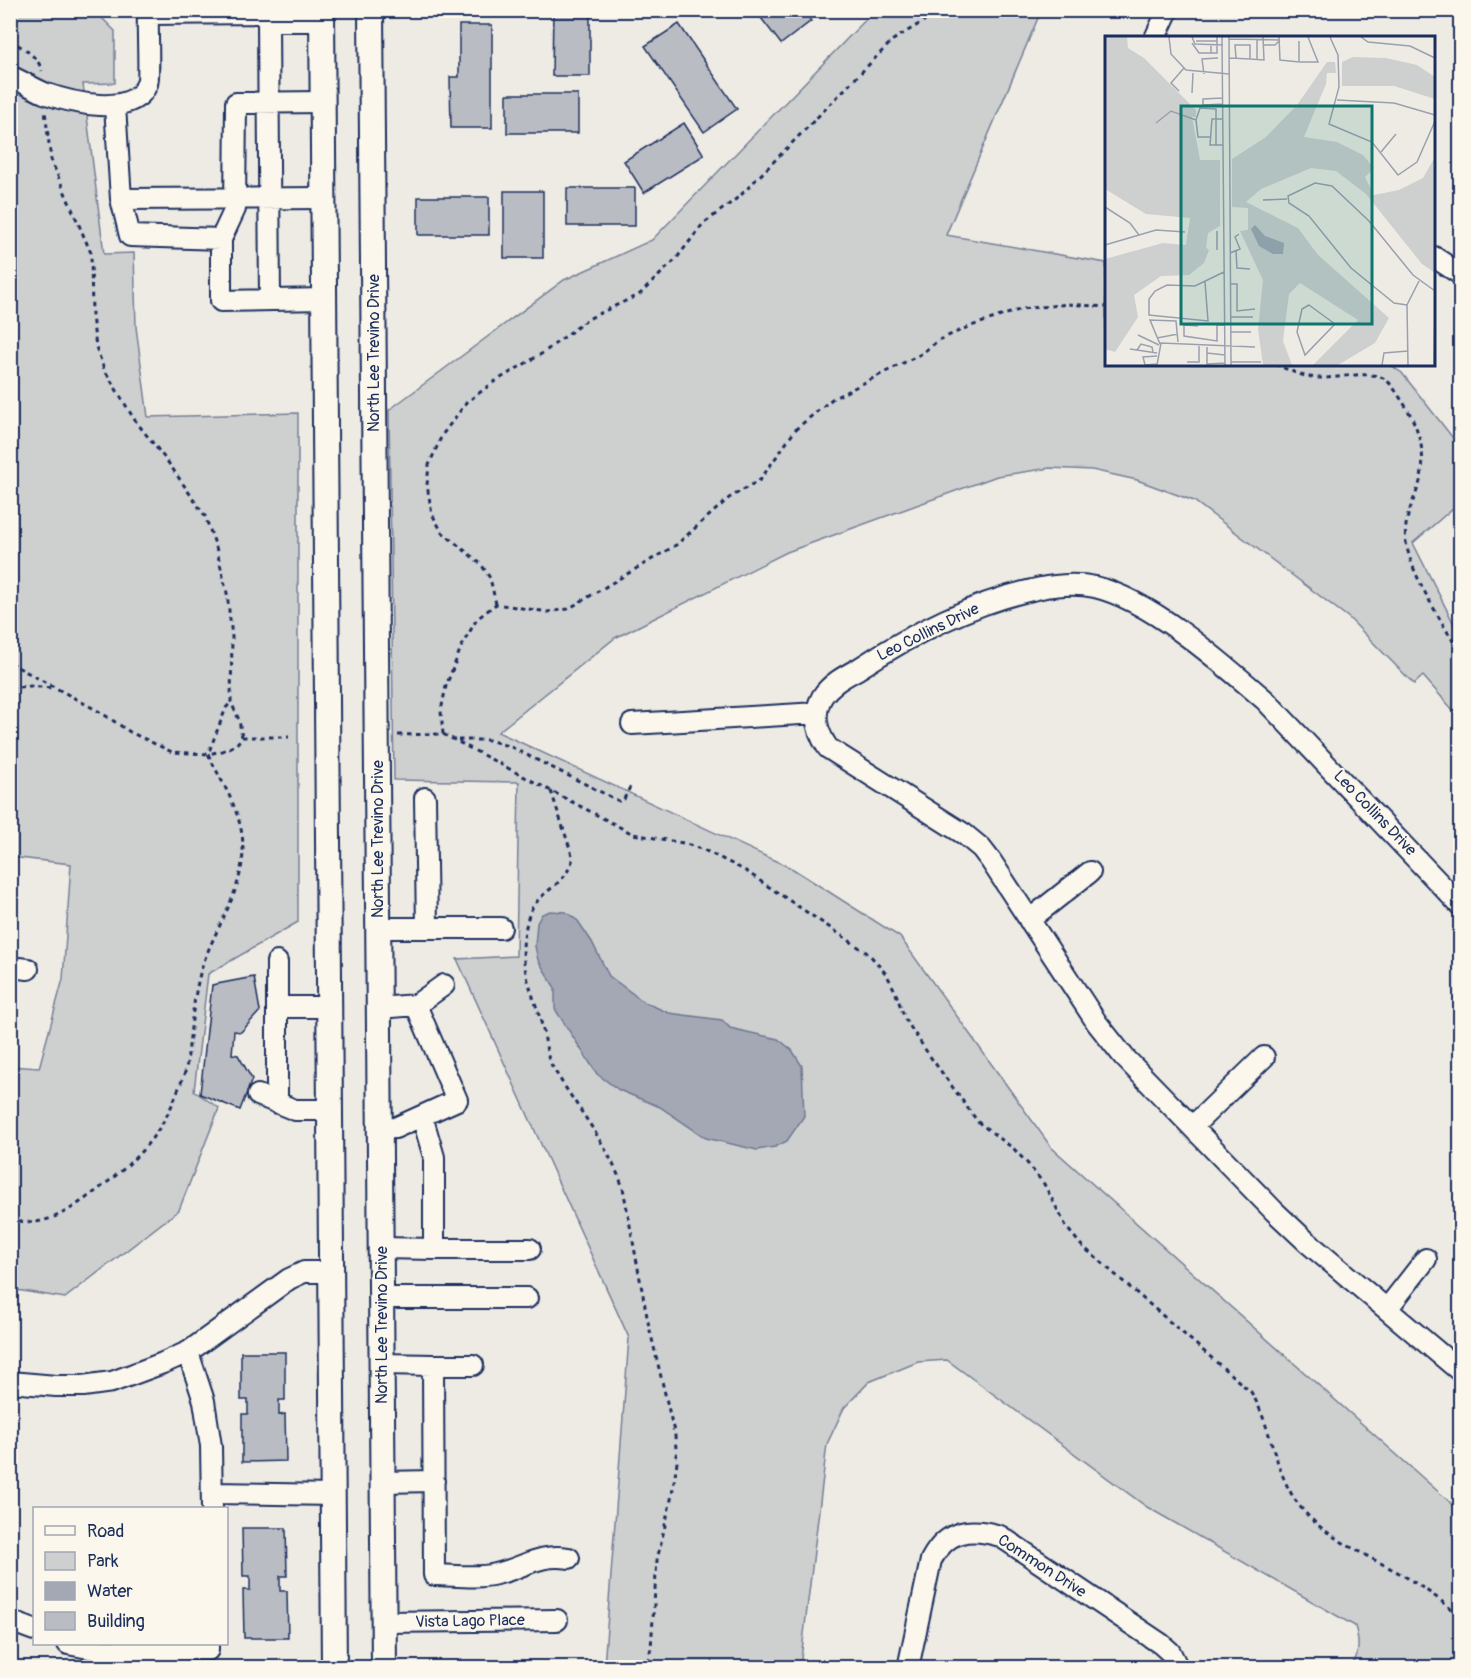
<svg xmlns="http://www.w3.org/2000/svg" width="1471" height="1678" font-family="Pangolin,sans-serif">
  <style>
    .green { fill: #cecfcf; stroke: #747f96; stroke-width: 1.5 }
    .water { fill: #a3a8b4; stroke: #6d7892; stroke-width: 1.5 }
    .building { fill: #b9bcc3; stroke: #1b2f5e; stroke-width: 1.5 }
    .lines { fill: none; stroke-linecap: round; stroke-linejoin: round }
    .minor-casing { stroke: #1b2f5e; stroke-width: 24 }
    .major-casing { stroke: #1b2f5e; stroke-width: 28 }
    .path { stroke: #1b2f5e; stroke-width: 3; stroke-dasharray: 4.5 4.5; stroke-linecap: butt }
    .minor { stroke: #fbf7ec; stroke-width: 20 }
    .major { stroke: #fbf7ec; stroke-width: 24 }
    .labels { text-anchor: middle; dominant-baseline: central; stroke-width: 4.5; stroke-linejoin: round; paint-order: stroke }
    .street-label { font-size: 16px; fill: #1b2f5e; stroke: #fbf7ec }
    .inset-road { fill: none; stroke: #9aa0ae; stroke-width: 1.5 }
    .view { fill: #0f766e; fill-opacity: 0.15; stroke: #0f766e; stroke-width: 3 }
    .inset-edge { fill: none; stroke: #1b2f5e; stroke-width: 3 }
  </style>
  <rect width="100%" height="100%" fill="#eeebe4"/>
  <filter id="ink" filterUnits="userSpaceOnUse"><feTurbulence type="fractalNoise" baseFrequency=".0167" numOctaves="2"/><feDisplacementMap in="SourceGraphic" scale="12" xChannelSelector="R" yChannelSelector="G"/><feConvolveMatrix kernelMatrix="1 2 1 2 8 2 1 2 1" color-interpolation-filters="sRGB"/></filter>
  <g filter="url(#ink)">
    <path class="green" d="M875 10 1041 11 946 235 1106 263V364H1389L1402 373 1460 447V502L1413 543 1460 636V718L1423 676 1414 684 1349 618 1194 501 1137 480 1092 470 1050 468 997 476 787 552 615 638 498 732 793 869 900 937 1051 1147 1460 1511V1667H1350C1361 1655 1359 1640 1355 1626L1147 1507 947 1360 918 1362 869 1382 844 1408 827 1444 800 1667H604L629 1338 457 959 516 956 519 782 394 780 389 410 564 280 652 240Z
      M11 11H95L115 31V83L83 84 104 254 134 253 136 327 148 417 298 413V922L208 974 194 1091 219 1108 179 1210 65 1298 11 1289 10 1066 39 1068 63 979 71 864 11 857Z"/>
    <path class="water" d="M550 911 566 912 578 921 592 942 609 976 644 1002 669 1013 722 1020 730 1028 778 1039 792 1050 802 1066 804 1116 787 1141 775 1147 757 1150 706 1138 660 1107 619 1090 597 1074 555 1009V988L538 960 535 946 537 923 542 914Z"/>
    <path class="building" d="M553 10H590V76H552Z
      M755 10H803L811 21 781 44Z
      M679 24 737 109 704 132 645 46Z
      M459 25H492V128H451L450 77H459Z
      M507 94H578V133H507Z
      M684 123 704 155 644 193 624 161Z
      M567 188H635V226H567Z
      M504 191H543V258H504Z
      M418 197H489V235H418Z
      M254 977 260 1011 241 1032 234 1031 232 1054 238 1055 252 1079 240 1110 200 1094 212 985Z
      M241 1352H285V1400H279V1415L285 1414 286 1461 242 1462V1414H248V1400H241Z
      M242 1528H286L287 1576H280V1591H287L288 1638H244L243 1590H250V1576H243Z"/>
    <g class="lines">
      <defs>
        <path id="minor" d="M268 21H322
          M1155 38 1168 10
          M10 76C21 81 33 88 44 93 69 102 133 119 147 84 150 77 147 26 148 14L261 13 268 21 270 300
          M323 102 236 103 235 209 221 239V301L324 299
          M115 106 121 199 130 236 221 239
          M121 199 324 198
          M1434 257 1460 274
          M632 724 817 713
          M425 798 427 928
          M1460 905 1265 700C1222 663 1151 600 1095 587 1076 583 1051 585 1032 590 970 604 910 635 858 669 845 676 830 684 822 697 812 715 817 732 828 748L964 834 981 848 991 861 1097 1023 1124 1057 1274 1211 1307 1242 1460 1371
          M1029 920 1090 872
          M379 928H501
          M277 962V1103
          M10 967 28 969
          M277 1007H330
          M379 1008 416 1005
          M258 1095 295 1110H331
          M422 1116 434 1157V1249H530
          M1193 1126 1264 1057
          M380 1129 395 1128 457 1100 416 1005 444 985
          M382 1248 434 1249
          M382 1298H527
          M1387 1309 1426 1259
          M188 1352 204 1401 211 1446 212 1508
          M382 1364 433 1365 434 1575C453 1575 477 1579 496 1574 524 1568 538 1553 569 1558
          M433 1365H473
          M10 1382 56 1386H83L112 1382 163 1363 188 1352 289 1279 304 1272H332
          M382 1482 434 1481
          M213 1493 333 1495
          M10 1621 34 1630
          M383 1622 557 1620
          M68 1644 104 1651 208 1650V1644
          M908 1668 931 1560C947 1530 969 1527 1000 1536L1161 1644 1170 1652 1178 1668"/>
        <path id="major" d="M322 10 334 1668
          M371 10 384 1668"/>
      </defs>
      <use href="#minor" class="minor-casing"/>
      <use href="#major" class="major-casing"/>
      <path class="path" d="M10 40C23 48 38 56 42 71
        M1275 364C1289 370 1304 378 1319 378 1336 379 1367 370 1383 378 1391 382 1398 395 1403 402 1419 427 1428 456 1419 485 1412 505 1403 521 1406 542 1411 576 1443 623 1460 653
        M496 604 490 578 481 564 442 532 432 514 427 485 429 465 442 435 467 402 494 382 543 353 588 319 640 294 676 259 703 224 740 196 893 40 942 10
        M10 663 100 712 130 732 172 752 208 754 222 751 236 745 242 737 239 720 231 702 232 637 227 593 216 547 205 516 170 465 134 419 104 369 96 347 92 316 91 253 51 160 45 111
        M10 688 29 686 53 688
        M443 734 441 711 446 686 462 645 477 619 496 604 548 612 568 609 676 545 729 498 760 480 796 429 832 399 921 354 939 340 968 327 1022 309 1068 304 1106 307
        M398 735 443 734 633 834 683 843 702 849 744 870 869 954 887 975 895 991 905 1019 929 1055 978 1122 1014 1149 1028 1164 1044 1184 1067 1228 1081 1245 1251 1392C1273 1428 1274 1476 1302 1509 1327 1539 1367 1555 1401 1574 1422 1587 1442 1600 1460 1617
        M242 737H289
        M458 740H489L511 747 619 801 624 799 631 785
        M551 791 573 858C565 887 544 887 531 910 528 916 526 926 525 932 517 966 536 998 543 1030 546 1041 546 1056 552 1066 576 1107 607 1142 623 1188L648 1322 675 1436 677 1462 672 1495 657 1560 651 1648 646 1668
        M10 1218C35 1229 61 1216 82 1201 125 1171 160 1141 178 1090 181 1083 184 1076 186 1069 191 1036 192 1002 201 970 214 928 244 892 243 846 242 812 223 785 208 754L226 708 231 702"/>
      <use href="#minor" class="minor"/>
      <use href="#major" class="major"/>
    </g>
  </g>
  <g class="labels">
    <g class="street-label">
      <text transform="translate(374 353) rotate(-90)">North Lee Trevino Drive</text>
      <text transform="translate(928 632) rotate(-26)">Leo Collins Drive</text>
      <text transform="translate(1375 813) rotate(46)">Leo Collins Drive</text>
      <text transform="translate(378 839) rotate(-90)">North Lee Trevino Drive</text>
      <text transform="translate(382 1325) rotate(-90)">North Lee Trevino Drive</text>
      <text transform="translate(1042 1566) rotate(33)">Common Drive</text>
      <text transform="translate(470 1621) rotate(-1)">Vista Lago Place</text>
    </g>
  </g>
  <g transform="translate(1105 36)">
    <rect width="330" height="330" fill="#eeebe4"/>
    <path d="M0 1H22L23 12 39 22 91 74V81H87L95 124H115V190L103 197 101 212 104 214 99 227 84 239 56 240 29 259 33 281 10 316 0 313V223L58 207 81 209 85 182 41 178 0 153ZM248 21 281 22 312 29 330 41V63L289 50H237V26ZM222 26H230L231 37H222L221 48 199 101 232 106 258 119 269 132 260 141 269 159 294 154 318 142 330 121V237L317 228 261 158 231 135 206 132 156 153 141 166 193 192 213 219 284 282 270 307 233 329H208L253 284 195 247 184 258 178 305 187 329H158L153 293 158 244 135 195 143 194V172L127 171V123L161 101 192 69Z" fill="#cecfcf"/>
    <path d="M150 189 160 200 179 207 178 218H168L154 210 146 193Z" fill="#a3a8b4"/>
    <path class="inset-road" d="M64 1 66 18 81 34 124 38M87 1 90 8 118 9M117 1 120 329M124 1 126 329M174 1 175 24 194 26V5M225 1 233 19 234 51 224 88 267 106 293 139 312 126 330 85M256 1 263 6 305 10 330 22M124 3 175 4M152 4V23M91 5H112M87 7 94 17H107M106 8V17H112V1M159 9H170L175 4M124 22 145 23V9H130L131 22M145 23 159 24 158 1M195 26H213L203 1M99 38 97 23 113 22M74 55 66 47 79 32M87 57 88 37M118 62 98 63V69L118 68M232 64 289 67 330 79M118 83H107L105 109H118M51 87 66 75 91 84M105 101H93L91 84 95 72 111 73V109M276 116 291 98M158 164 182 163M0 171 25 187 34 199M112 195V214M0 209 51 194 80 196M131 215 132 232 145 233M125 217 135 213 130 201 134 198M100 246 103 285 44 279V263L50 255 62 249 90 250 119 236M126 248H132V275L150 273M204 269 230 288 200 319 192 296 197 273ZM302 269 289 267 246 232 204 180 184 167 183 160 210 147 227 150 264 185 308 239 330 255M126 281H148M93 290 79 289V300L112 305V289H119M126 296H146M33 299 54 309M52 302 73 298M55 308 45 284 71 285 73 306M102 311V328L120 327M25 313 52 317M32 314 36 308 47 311 48 316M102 317 120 319M52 320 38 321 40 329 52 328M82 326H94V310M126 326H156M52 329 56 307 150 311M277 329 279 317 303 315M303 329 302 269 314 245M329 329 330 274"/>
    <path class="view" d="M76 70H267V288H76Z"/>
    <rect width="330" height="330" class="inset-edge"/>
  </g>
  <rect width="1471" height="1678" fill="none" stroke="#fbf7ec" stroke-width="36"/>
  <rect x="18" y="18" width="1435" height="1642" fill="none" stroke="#1b2f5e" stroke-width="2" filter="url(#ink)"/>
  <rect x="33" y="1507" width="195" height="138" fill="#fbf7ec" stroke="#a1a7b3" stroke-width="1.5"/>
  <rect x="45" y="1526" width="30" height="9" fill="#fbf7ec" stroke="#a1a7b3" stroke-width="1.5"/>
  <text x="87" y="1537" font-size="18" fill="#1b2f5e">Road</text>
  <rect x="45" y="1552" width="30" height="18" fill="#cecfcf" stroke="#a1a7b3" stroke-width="1.5"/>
  <text x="87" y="1567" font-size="18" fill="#1b2f5e">Park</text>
  <rect x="45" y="1582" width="30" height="18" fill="#a3a8b4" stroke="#a1a7b3" stroke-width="1.5"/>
  <text x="87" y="1597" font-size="18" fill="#1b2f5e">Water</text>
  <rect x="45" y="1612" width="30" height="18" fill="#b9bcc3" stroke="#a1a7b3" stroke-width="1.5"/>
  <text x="87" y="1627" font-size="18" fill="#1b2f5e">Building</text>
</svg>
